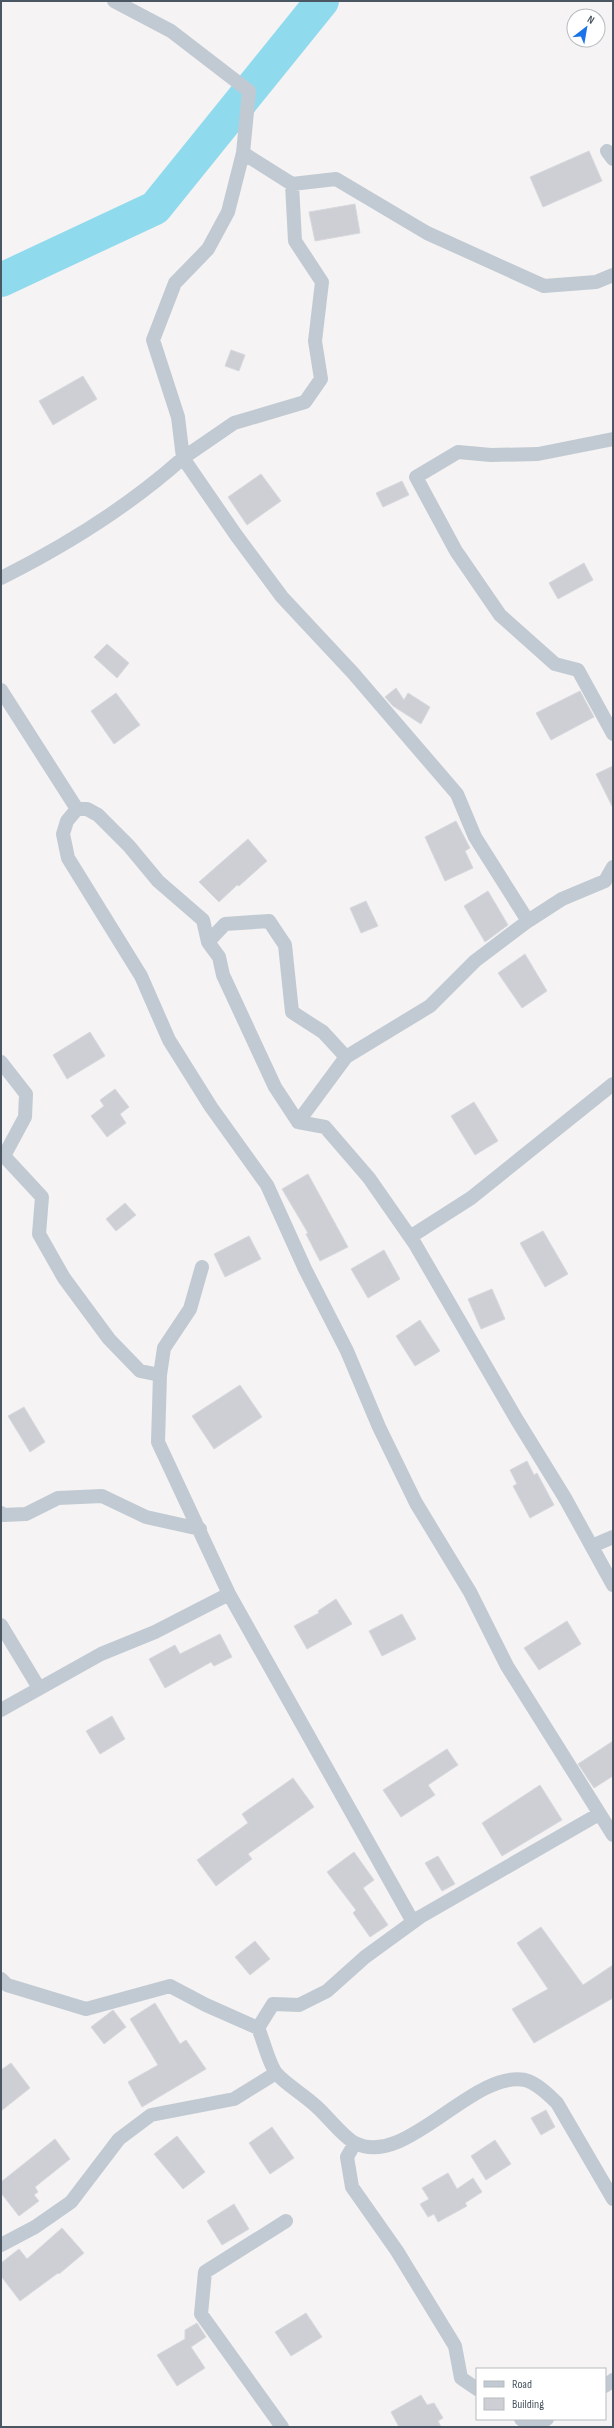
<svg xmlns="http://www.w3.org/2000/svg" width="614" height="2428" font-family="'Sofia Sans Condensed',sans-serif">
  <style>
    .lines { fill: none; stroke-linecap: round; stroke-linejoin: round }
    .river { stroke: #90daee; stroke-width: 34 }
    .building { fill: #cdcfd5; stroke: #d7d9de }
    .street { stroke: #c1cad2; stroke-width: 14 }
  </style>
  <rect width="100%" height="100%" fill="#f5f3f3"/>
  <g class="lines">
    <path class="river" d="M1 280 155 208 322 1"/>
  </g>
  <path class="building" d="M589 151 602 181 543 207 530 177Z
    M355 204 360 233 315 241 309 212Z
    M231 350 245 355 239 371 225 366Z
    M83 376 97 399 53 425 39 401Z
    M261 474 281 501 247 525 228 497Z
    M402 481 409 495 383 507 376 493Z
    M584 563 593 580 558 599 549 583Z
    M107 644 129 663 117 678 94 657Z
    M396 688 404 700 408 693 430 707 421 724 393 706 385 697Z
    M580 691 594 717 551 740 536 713Z
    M116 693 140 725 114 744 91 711Z
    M613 766V808L596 774Z
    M456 821 470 848 465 851 473 868 445 881 425 837Z
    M248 839 267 861 239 886 237 885 219 902 199 882Z
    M488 891 508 925 485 942 464 906Z
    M366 901 378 926 361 933 350 908Z
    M525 954 547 991 522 1008 498 973Z
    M90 1032 105 1056 67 1079 53 1055Z
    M115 1089 129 1107 120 1114 126 1123 107 1137 91 1116 104 1106 100 1100Z
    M474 1102 498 1141 475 1155 451 1116Z
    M308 1174 348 1247 320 1261 306 1234 308 1233 282 1189Z
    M125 1203 136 1215 116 1231 106 1219Z
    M543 1231 568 1274 545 1287 520 1243Z
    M249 1236 261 1259 225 1277 214 1254Z
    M384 1250 400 1279 368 1298 351 1269Z
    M492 1289 505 1319 481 1329 468 1299Z
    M420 1320 440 1351 415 1366 396 1336Z
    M240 1385 262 1417 214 1449 192 1416Z
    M24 1407 45 1442 30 1452 8 1416Z
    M527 1461 534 1475 537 1473 554 1505 530 1518 513 1486 517 1484 510 1470Z
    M336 1599 352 1624 307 1649 294 1626 319 1613 318 1611Z
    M402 1614 416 1639 382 1656 369 1631Z
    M567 1621 581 1644 539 1670 524 1648Z
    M220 1634 232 1657 214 1666 211 1662 165 1688 149 1659 175 1645 180 1654Z
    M112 1716 125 1739 100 1754 86 1731Z
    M613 1741V1776L594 1788 578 1764Z
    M447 1749 458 1765 428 1785 435 1795 401 1817 383 1790Z
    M293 1778 314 1807 248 1854 252 1859 216 1886 197 1860 248 1823 242 1814Z
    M540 1785 562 1820 502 1856 482 1823Z
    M354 1852 374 1880 363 1888 388 1925 370 1937 353 1913 356 1910 327 1872Z
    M438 1856 455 1884 442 1891 425 1863Z
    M541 1927 583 1985 613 1965V1998L534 2043 512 2009 548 1989 517 1943Z
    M255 1941 270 1959 250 1975 235 1957Z
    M155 2003 180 2044 186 2040 206 2069 142 2107 128 2082 158 2065 130 2019Z
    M113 2010 126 2027 104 2044 91 2027Z
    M11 2063 30 2088 1 2111V2070Z
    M546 2110 555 2127 541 2135 531 2118Z
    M272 2127 294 2158 270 2174 249 2143Z
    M177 2136 205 2172 183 2189 154 2154Z
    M55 2139 70 2159 35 2187 38 2192 34 2195 39 2201 19 2216 1 2193V2182Z
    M495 2140 511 2164 486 2180 471 2156Z
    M448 2173 457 2189 473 2178 482 2192 465 2203 467 2206 438 2222 434 2214 428 2217 420 2204 429 2199 422 2188Z
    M234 2204 249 2229 222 2245 207 2221Z
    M62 2228 84 2253 59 2274 58 2273 20 2301 1 2276V2263L19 2249 27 2259Z
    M306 2313 322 2337 291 2356 275 2332Z
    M197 2323 206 2337 191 2347 205 2368 177 2386 157 2355 185 2339V2330Z
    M421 2395 427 2405 434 2403 443 2418 438 2421 441 2427H399L391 2412Z"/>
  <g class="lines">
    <path class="street" d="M607 151 613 159
      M243 153 292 184
      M613 439 538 454 491 455 458 452 416 477 456 551 500 615 555 664 578 670 613 734
      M1 578C67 545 128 507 183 458L178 417 153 340 175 283 208 249 228 212 243 153 249 91 171 31 114 1
      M1 690 77 809
      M77 809 67 821 63 834 68 858 141 976 169 1040 211 1107 267 1185 305 1269 347 1351 379 1427 416 1503 470 1592 507 1666 613 1835
      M77 809H87L98 815 129 846 158 881 203 920 208 942 219 957 223 975 275 1087 298 1122 325 1127 369 1178 415 1244 517 1420 565 1498 613 1585
      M528 921 562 899 605 881 613 867
      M208 942 225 924 269 921 285 945 292 1012 323 1032 346 1057
      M1 1062 26 1094 25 1117 4 1156 42 1197 39 1234 64 1278 109 1339 140 1371 160 1375
      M298 1122 346 1057 430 1006 475 961 528 921 475 837 457 794 353 673 282 597 236 535 183 458 234 423 305 402 321 379 315 341 322 282 295 241 292 184 336 179 427 233 544 286 596 282 613 275
      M410 1237 471 1198 613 1084
      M202 1267 190 1309 164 1348 160 1375 158 1442 229 1594 413 1922
      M1 1513 3 1515 26 1514 58 1498 102 1496 146 1517 200 1529
      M592 1546 613 1537
      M1 1625 39 1688
      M1 1710 101 1654 155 1632 229 1594
      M1 1979 7 1985 86 2009 170 1986 206 2005 258 2028C263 2039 269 2064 276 2073 285 2084 306 2096 318 2108 328 2117 344 2138 355 2143 406 2169 472 2070 525 2080 537 2083 549 2095 557 2103L613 2199
      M258 2028 273 2004 299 2005 327 1991 365 1957 420 1917 599 1814
      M355 2143 347 2157 352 2187 397 2251 455 2346 461 2378 477 2389
      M1 2245 35 2227 71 2202 119 2139 151 2115 234 2099 276 2073
      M605 2386 613 2380
      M521 2419 532 2427
      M282 2427 201 2314 205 2272 286 2221
      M533 2427 547 2419"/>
  </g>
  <rect width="614" height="2428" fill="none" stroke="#4a5661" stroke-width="4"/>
  <rect x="476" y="2368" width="130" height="52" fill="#ffffff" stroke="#b7bbc0"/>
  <rect x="484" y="2381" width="20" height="6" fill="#c1cad2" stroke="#b7bbc0"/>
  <text x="512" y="2388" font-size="12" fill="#4a5661">Road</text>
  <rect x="484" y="2398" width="20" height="12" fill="#cdcfd5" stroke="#b7bbc0"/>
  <text x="512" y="2408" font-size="12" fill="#4a5661">Building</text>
  <g transform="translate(586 28) rotate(31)"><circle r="19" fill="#ffffff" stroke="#b7bbc0"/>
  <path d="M0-3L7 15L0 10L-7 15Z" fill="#1a73e8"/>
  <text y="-6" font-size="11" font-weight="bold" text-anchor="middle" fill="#4a5661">N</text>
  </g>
</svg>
